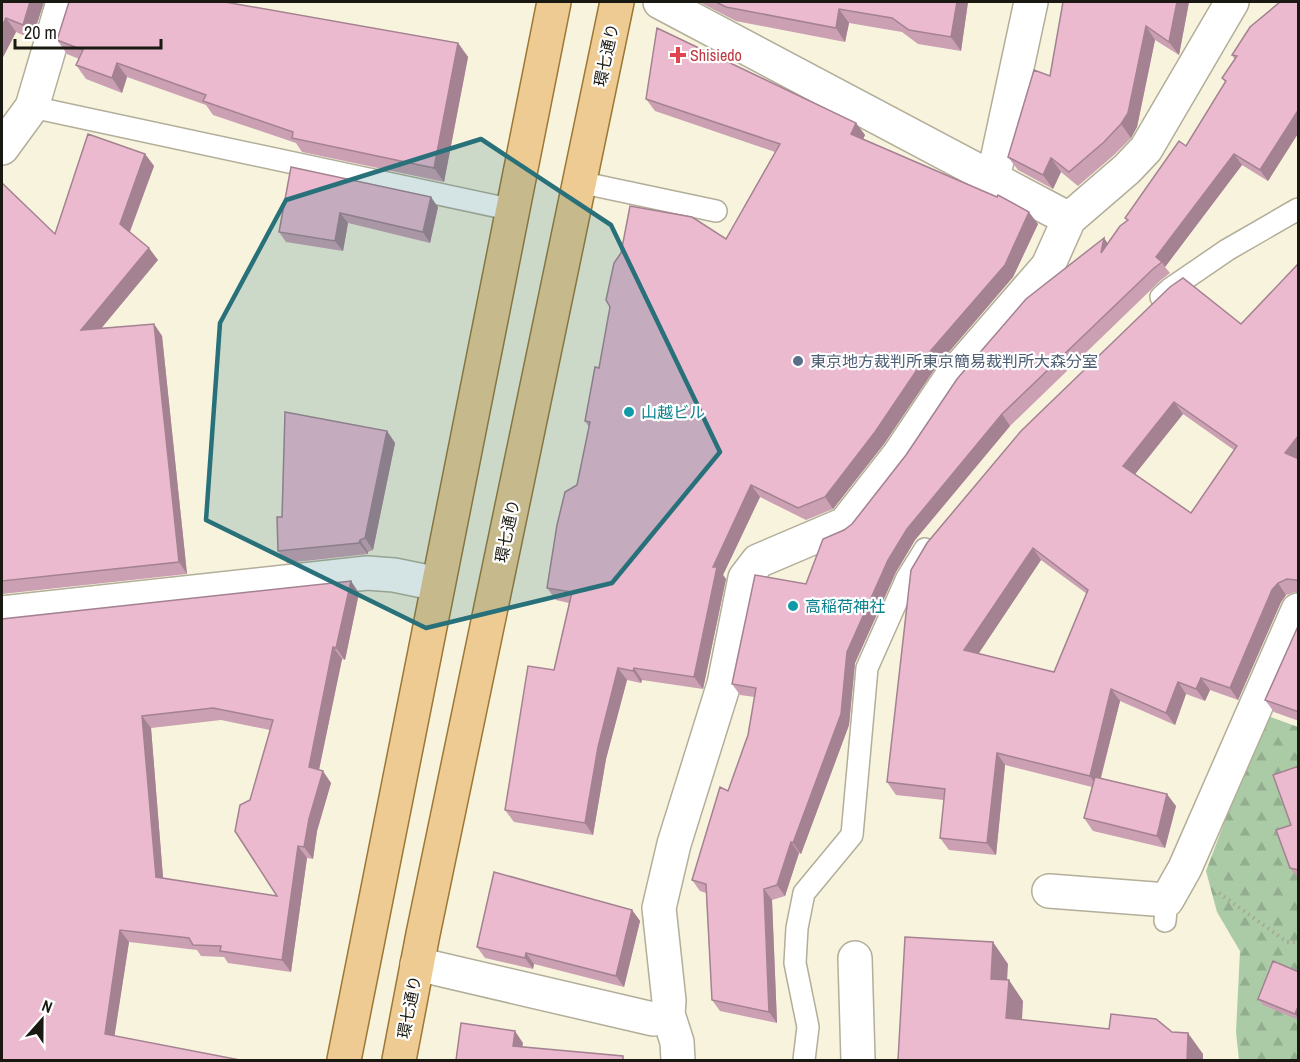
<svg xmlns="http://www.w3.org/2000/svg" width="1300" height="1062" font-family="'Archivo Narrow','Noto Sans JP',sans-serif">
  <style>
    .forest { fill: url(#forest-firs) }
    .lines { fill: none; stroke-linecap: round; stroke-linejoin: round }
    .lane-casing { stroke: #b2ae99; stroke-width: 24 }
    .street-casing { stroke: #b2ae99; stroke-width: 36 }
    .primary-casing { stroke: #9c7735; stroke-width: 36 }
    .path { stroke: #a7a493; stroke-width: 4; stroke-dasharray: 1.5 4.5; stroke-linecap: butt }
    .lane { stroke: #fff; stroke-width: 21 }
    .street { stroke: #fff; stroke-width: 33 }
    .primary { stroke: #eecb92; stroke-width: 33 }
    .wall { fill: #caa0b2; fill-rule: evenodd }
    .shaded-wall { fill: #a48291 }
    .building { fill: #ebbacf; stroke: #a48291; stroke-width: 1.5; fill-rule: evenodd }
    .marked { fill: #28717a; fill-opacity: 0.2; stroke: #28717a; stroke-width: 4.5; stroke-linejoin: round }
    .health-dot { fill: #e0444e; stroke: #fff; stroke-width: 2 }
    .service-dot { fill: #5c6f8a; stroke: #fff; stroke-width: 2 }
    .culture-dot { fill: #0f9aa8; stroke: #fff; stroke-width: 2 }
    .labels { text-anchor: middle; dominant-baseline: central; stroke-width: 4.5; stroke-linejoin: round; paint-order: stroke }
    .street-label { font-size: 16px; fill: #1a1911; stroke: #fff }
    .health-label { font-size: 16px; fill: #be3a42; stroke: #fff; text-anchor: start }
    .service-label { font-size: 16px; fill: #4e5e75; stroke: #fff; text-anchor: start }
    .culture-label { font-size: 16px; fill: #0d838f; stroke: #fff; text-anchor: start }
  </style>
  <defs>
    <pattern id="forest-firs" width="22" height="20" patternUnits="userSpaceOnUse" patternTransform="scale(1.5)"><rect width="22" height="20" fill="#aacba6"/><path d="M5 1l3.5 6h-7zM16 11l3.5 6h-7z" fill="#92ae8e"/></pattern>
  </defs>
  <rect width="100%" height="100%" fill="#f7f3dd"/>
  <path class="forest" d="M1265 715 1298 727V1060H1239L1236 1032 1240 951 1217 912 1206 871Z"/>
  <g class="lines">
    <defs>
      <path id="lane" d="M32 107 513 210
        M579 182 716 211
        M1161 297 1170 289 1227 250 1298 209
        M1165 921 1167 900
        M804 1060 808 1027 795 963 797 928 804 893 852 835 867 668 907 578 925 549"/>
      <path id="street" d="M660 2 1069 219
        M2 148 32 107 63 2
        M993 179 1031 2
        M2 613 367 573 394 575 438 584
        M1049 891 1167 900 1185 868 1298 610
        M855 958 858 1060
        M417 964 653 1019 668 1014 669 1001 659 908 674 844 724 684 745 578 758 561 845 524 899 455 950 379 1048 266 1069 219 1127 169 1146 149 1232 2
        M668 1014 677 1042 678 1060"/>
      <path id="primary" d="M344 1060 554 2
        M399 1060 423 934 617 2"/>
    </defs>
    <use href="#lane" class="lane-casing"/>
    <use href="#street" class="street-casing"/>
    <use href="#primary" class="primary-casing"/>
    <path class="path" d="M1219 893 1287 942H1298"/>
    <use href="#lane" class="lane"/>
    <use href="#street" class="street"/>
    <use href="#primary" class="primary"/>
  </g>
  <path class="wall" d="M2 2H44L32 39 16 32 2 59Z
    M699 2H968L961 51 918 44 902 32 849 23 845 42 736 21Z
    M1063 2H1189L1179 55 1155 40 1137 127 1131 138 1114 155 1078 186 1061 172 1053 189 1018 170 1008 157 1050 76Z
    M1299 2V132L1268 181 1242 165 1165 267 1170 273 1161 280 1010 426 915 540 896 572 855 663 849 725 801 854 799 853 785 896 772 900 777 1023 720 1011 712 1000 706 893 700 891 692 880 728 791 748 735 755 697 740 695 732 684 806 584 844 530 852 524 1104 238 1108 244 1127 220 1125 218 1186 146 1225 82 1222 78 1235 60 1232 55Z
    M57 40 458 43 468 57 444 182 302 152 296 143 213 115 206 105 127 77 122 93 86 79 76 65 79 59 67 54Z
    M646 99 856 123 865 135 863 139 1038 224 1013 277 936 367 884 444 833 509 806 520 760 497 723 575 726 579 703 689 642 680 641 683 627 680 606 759 593 835 514 822 505 810 554 670 569 603 556 600 547 588 577 485 589 427 585 421 599 368 726 239 775 152 655 111Z
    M145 154 154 166 130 232 158 260 101 328 154 324 162 336 187 574 2 594V183L55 234Z
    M291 167 438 207 430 243 348 223 343 251 286 242 279 232Z
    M1299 263V592H1295L1286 595 1281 602 1238 700 1210 690 1205 701 1186 694 1175 725 1120 701 1101 778 1176 806 1165 848 1093 831 1084 818 1092 787 1005 765 996 855 949 850 940 838 944 800 896 795 887 782 911 570 1241 324ZM1183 414 1234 450 1191 513 1135 474ZM1041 560 1087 594 1054 672 978 654Z
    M387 431 395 443 373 550 368 552V554L287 563 278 551 282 517Z
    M359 593 345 660 342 659 319 770 331 783 317 831 313 859 307 858 291 972 228 963 224 957 201 956 197 950 129 942 114 1036 2 1060V619ZM221 720 270 730 250 800 277 896 163 878 151 728Z
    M1299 624V721L1274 712 1265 700Z
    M1299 766V880L1290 868 1291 825Z
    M632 910 640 921 624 987 534 964 533 969 485 958 477 947Z
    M1299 972V1020L1263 1005 1258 999Z"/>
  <path class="shaded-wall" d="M30 2H44L32 39 23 25Z
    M957 2H968L961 51 951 37Z
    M1177 2H1189L1179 55 1169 42Z
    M839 9 849 23 845 42 836 28Z
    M6 18 16 32 2 59V26Z
    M1146 26 1155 40 1137 127 1131 138 1121 124Z
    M458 43 468 57 444 182 434 168Z
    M117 63 127 77 122 93 112 78Z
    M1299 109V132L1268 181 1260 170Z
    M856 123 865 135 860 146 851 134Z
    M145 154 154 166 128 236 120 224Z
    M1234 154 1242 165 1165 267 1162 262 1156 257Z
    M1051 158 1061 172 1053 189 1043 175Z
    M431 197 438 207 430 243 423 232Z
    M1029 212 1038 224 1013 277 936 367 884 444 833 509 825 497Z
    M340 213 348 223 343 251 335 241Z
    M1104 238 1112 250 1101 253Z
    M149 248 158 260 90 342 81 330Z
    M154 324 162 336 187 574 179 562Z
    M1174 402 1183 414 1132 478 1123 466Z
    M1002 414 1010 426 915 540 896 572 855 663 849 725 801 854 793 843 847 652 888 560 907 529Z
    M387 431 395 443 373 550 365 538Z
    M1299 435V459L1285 453Z
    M751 485 760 497 723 575 726 579 703 689 694 677 713 567Z
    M360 540 368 552V554L359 543Z
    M1033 548 1041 560 973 662 964 650Z
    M351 581 359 593 345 660 336 648Z
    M1278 583 1286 595 1281 602 1238 700 1230 688 1272 590Z
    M333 647 342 659 317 779 309 767Z
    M618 668 627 680 606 759 593 835 585 823 598 747Z
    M634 668 642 680 641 683 633 671Z
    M1201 678 1210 690 1205 701 1196 689Z
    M1178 682 1186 694 1175 725 1166 713Z
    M1111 689 1120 701 1098 788 1090 776Z
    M142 716 151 728 164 889 156 877Z
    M997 753 1005 765 996 855 987 843Z
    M323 771 331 783 317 831 313 859 304 847 309 819Z
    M1167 794 1176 806 1165 848 1157 836Z
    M791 842 799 853 785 896 777 885Z
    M298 846 307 858 291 972 282 960Z
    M764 889 772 900 777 1023 769 1012Z
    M632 910 640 921 624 987 616 976Z
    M120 930 129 942 113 1046 105 1034Z
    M993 942 1008 964 1006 1000 991 979Z
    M526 953 534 964 533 969 525 958Z
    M1009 980 1023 1001 1021 1039 1006 1018Z
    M1299 1004V1019L1295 1014Z
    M515 1031 523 1043 521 1058 513 1046Z
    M1188 1033 1203 1054V1060H1187Z"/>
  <path class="building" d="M2 2H30L23 25 6 18 2 26Z
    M69 2H225L458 43 434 168 292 138 293 132 203 101 206 95 117 63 112 78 76 65 83 50 57 40Z
    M716 2H957L951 37 909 30 892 18 839 9 836 28 726 7Z
    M1063 2H1177L1169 42 1146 26 1128 113 1121 124 1104 142 1069 172 1051 158 1043 175 1008 157 1034 70 1050 76Z
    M1280 2H1299V109L1260 170 1234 154 1156 257 1162 262 1153 269 1002 414 907 529 888 560 847 652 841 714 793 843 791 842 777 885 764 889 769 1012 712 1000 706 884 692 880 720 787 728 791 748 735 756 688 732 684 755 575 806 584 823 539 844 530 852 524 906 455 957 379 1026 299 1104 238 1101 253 1120 226 1128 220 1125 218 1179 141 1186 146 1226 81 1222 78 1237 56 1232 55 1250 27Z
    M657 28 856 123 851 134 997 197 998 195 1029 212 1005 265 927 355 875 432 825 497 798 508 751 485 713 567H717L694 677 634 668 633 671 618 668 598 747 585 823 505 810 528 666 554 670 572 592 547 588 557 525 565 492 577 485 590 422 585 421 595 367 599 368 610 307 606 300 614 263 621 253 630 206 692 217 726 239 780 144 646 99Z
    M88 134 145 154 120 224 149 248 81 330 154 324 179 562 2 581V183L55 234Z
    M291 167 431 197 423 232 340 213 335 241 279 232Z
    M1299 263V435L1285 453 1299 459V582L1296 580 1287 579 1278 583 1272 590 1230 688 1201 678 1196 689 1178 682 1166 713 1111 689 1090 776 997 753 987 843 940 838 945 789 887 782 911 570 927 543 1021 431 1170 287 1183 278 1241 324ZM1174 402 1237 446 1191 513 1123 466ZM1033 548 1088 590 1054 672 964 650Z
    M285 412 387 431 365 538 360 540 359 543 278 551 277 517H282Z
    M351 581 336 648 333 647 309 767 323 771 309 819 304 847 298 846 282 960 220 951 221 946 193 945 189 938 120 930 105 1034 240 1060H2V619ZM213 708 273 720 250 800 240 805 235 831 277 896 156 877 142 716Z
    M1299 624V712L1265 700Z
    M1299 766V870L1290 868 1276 830 1291 825 1273 775Z
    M1095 777 1167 794 1157 836 1084 818Z
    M494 872 632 910 616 976 526 953 525 958 477 947Z
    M905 937 993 942 991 979 1009 980 1006 1018 1109 1029 1111 1014 1156 1019 1172 1032 1188 1033 1187 1060H898Z
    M1273 961 1299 972V1004L1295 1014 1258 999Z
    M461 1023 515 1031 513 1046 623 1056V1060H456Z"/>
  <path class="marked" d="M481 139 611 225 720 452 612 583 426 628 206 520 220 323 286 200Z"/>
  <path class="health-dot" d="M675 46h6v6h6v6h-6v6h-6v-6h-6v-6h6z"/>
  <circle class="service-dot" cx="798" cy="361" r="6"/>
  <g class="culture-dot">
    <circle cx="629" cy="412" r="6"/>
    <circle cx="793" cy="606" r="6"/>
  </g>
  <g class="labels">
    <g class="street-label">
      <text transform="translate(606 55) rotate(-78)">環七通り</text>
      <text transform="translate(507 531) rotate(-78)">環七通り</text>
      <text transform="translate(409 1007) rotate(-79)">環七通り</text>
    </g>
    <g class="health-label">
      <text x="690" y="55">Shisiedo</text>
    </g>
    <g class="service-label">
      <text x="810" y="361">東京地方裁判所東京簡易裁判所大森分室</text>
    </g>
    <g class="culture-label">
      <text x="641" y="412">山越ビル</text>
      <text x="805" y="606">高稲荷神社</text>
    </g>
  </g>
  <rect width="1300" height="1062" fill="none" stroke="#1a1911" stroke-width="6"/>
  <g transform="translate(42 1020) rotate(21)" stroke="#ffffff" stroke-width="4.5" paint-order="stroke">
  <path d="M0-4.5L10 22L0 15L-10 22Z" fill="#1a1911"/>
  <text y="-9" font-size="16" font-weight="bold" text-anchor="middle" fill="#1a1911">N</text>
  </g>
  <path d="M15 39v9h146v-9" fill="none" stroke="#1a1911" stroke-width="3"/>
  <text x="24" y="39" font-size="18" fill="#1a1911" stroke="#ffffff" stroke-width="4.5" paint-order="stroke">20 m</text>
</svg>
